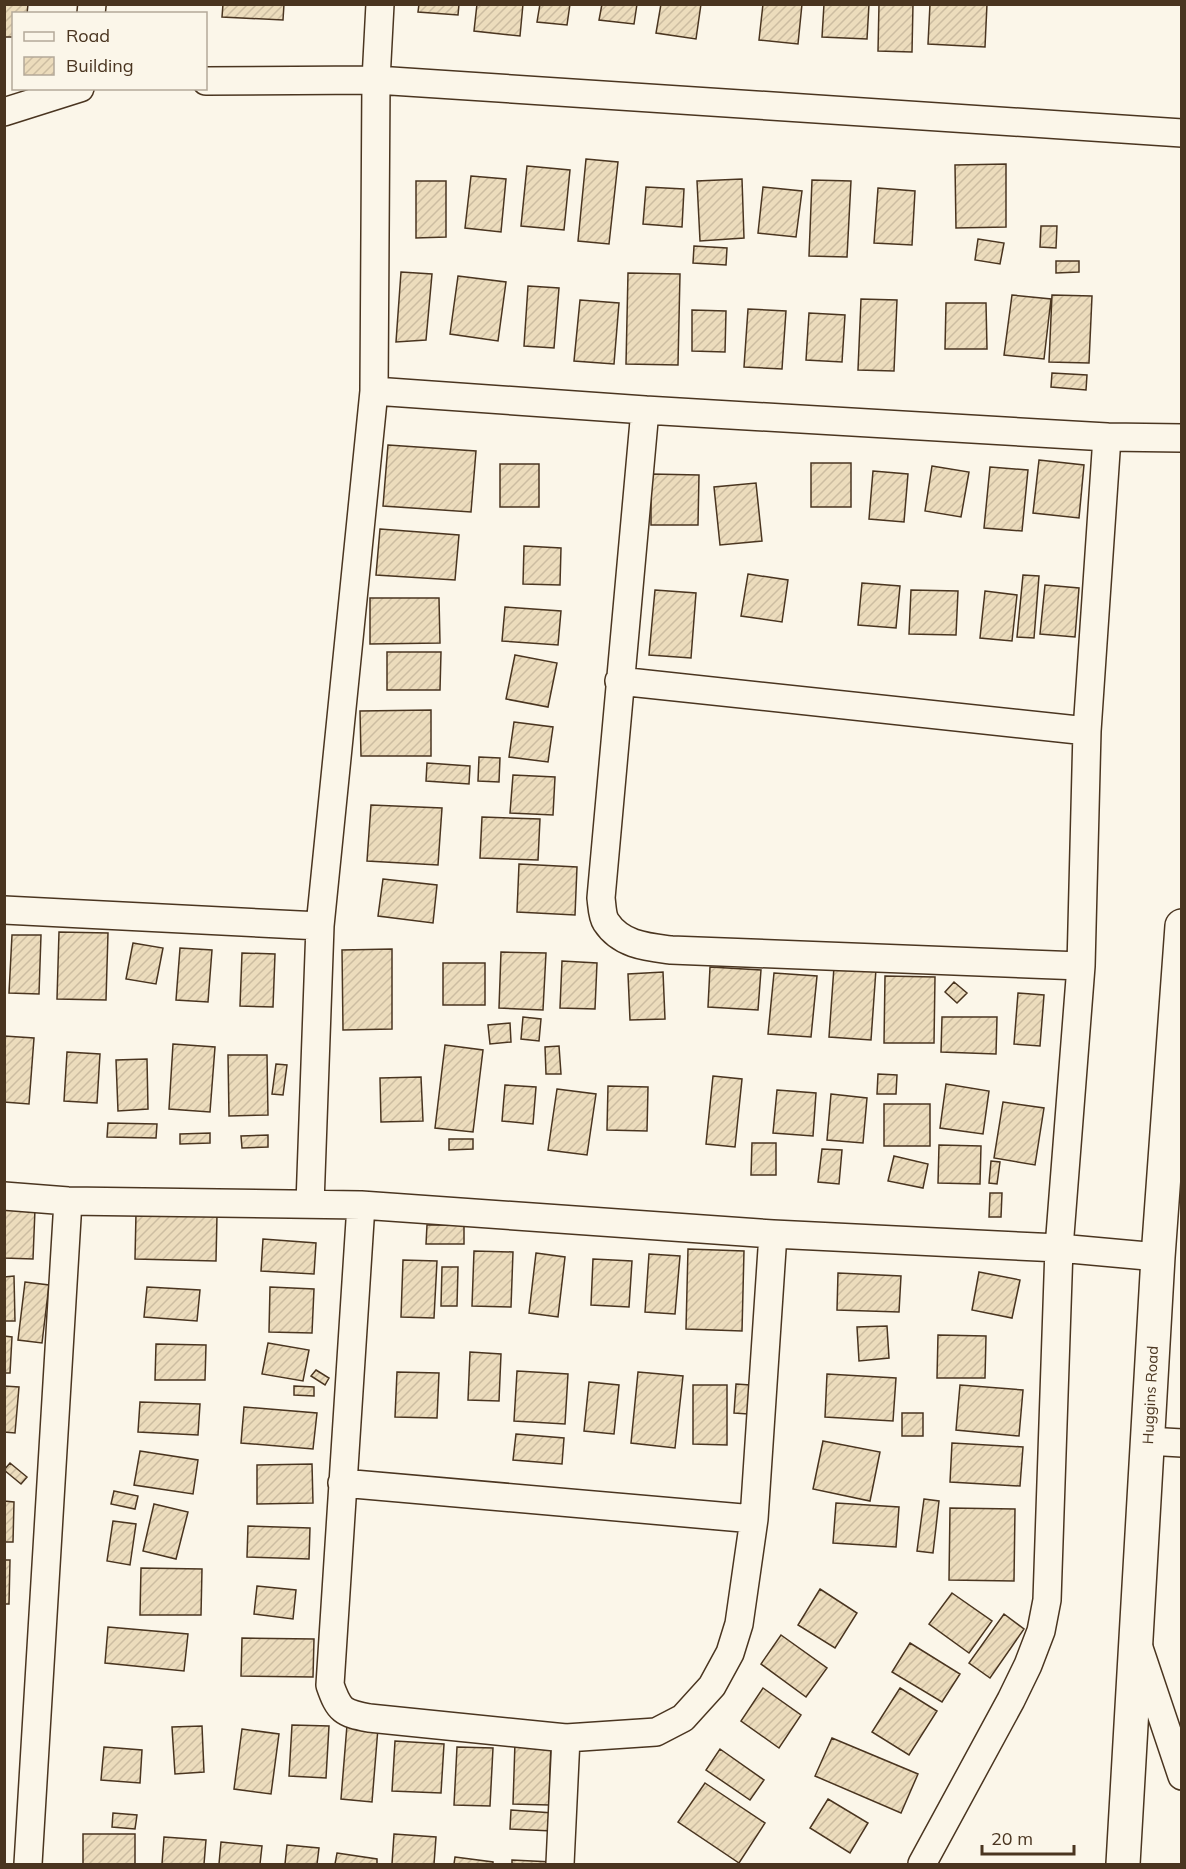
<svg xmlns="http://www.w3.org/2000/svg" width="1186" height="1869" font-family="Mulish,sans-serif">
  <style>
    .building { fill: url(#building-hatch); stroke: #4a3520; stroke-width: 1.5 }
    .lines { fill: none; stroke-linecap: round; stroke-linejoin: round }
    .minor-casing { stroke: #4a3520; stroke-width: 30 }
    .tertiary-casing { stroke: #4a3520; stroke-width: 36 }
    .minor { stroke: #fbf6e9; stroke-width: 27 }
    .tertiary { stroke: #fbf6e9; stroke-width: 33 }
    .labels { text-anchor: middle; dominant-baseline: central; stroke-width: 4.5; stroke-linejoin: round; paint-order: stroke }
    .street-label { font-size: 15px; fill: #4a3520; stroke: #fbf6e9 }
  </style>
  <defs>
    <pattern id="building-hatch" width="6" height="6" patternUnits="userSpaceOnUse" patternTransform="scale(1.5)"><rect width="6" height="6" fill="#ecdcbc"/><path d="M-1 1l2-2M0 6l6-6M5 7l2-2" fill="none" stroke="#ccbda1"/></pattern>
  </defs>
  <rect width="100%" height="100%" fill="#fbf6e9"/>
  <path class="building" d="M4 4H28L27 14H14V37H4Z
    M223 4H284L283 20 222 17Z
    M419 4H459L458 15 418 12Z
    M477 4H523L520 36 474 31Z
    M540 4H570L567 25 537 22Z
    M602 4H637L634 24 599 20Z
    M661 4H701L696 39 656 33Z
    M763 4H802L798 44 759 40Z
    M824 4H869L867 39 822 37Z
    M879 4H913L912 52 878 51Z
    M930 4H987L985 47 928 44Z
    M586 159 618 162 609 244 578 241Z
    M1006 164V227L956 228 955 165Z
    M527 166 570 170 564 230 521 226Z
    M471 176 506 179 501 232 465 228Z
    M742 179 744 238 700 241 697 181Z
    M812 180 851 181 847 257 809 256Z
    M416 181H446V237L416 238Z
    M646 187 684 189 682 227 643 224Z
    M763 187 802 191 796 237 758 233Z
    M878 188 915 191 912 245 874 243Z
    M1041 226H1057L1056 248 1040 247Z
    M978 239 1004 243 1000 264 975 260Z
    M694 246 727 248 726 265 693 263Z
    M1056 261H1079V272L1056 273Z
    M401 272 432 274 426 340 396 342Z
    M628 273 680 274 678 365 626 364Z
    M458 276 506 282 498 341 450 334Z
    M528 286 559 288 554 348 524 346Z
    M1012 295 1051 299 1044 359 1004 355Z
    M1052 295 1092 296 1089 363 1049 362Z
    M861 299 897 300 894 371 858 370Z
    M580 300 619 303 614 364 574 361Z
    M946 303H986L987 349H945Z
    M748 309 786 311 782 369 744 367Z
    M692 310 726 311 725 352 692 351Z
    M809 313 845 315 842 362 806 360Z
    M1052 373 1087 375 1086 390 1051 387Z
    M388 445 476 451 471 512 383 506Z
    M1039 460 1084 465 1079 518 1033 513Z
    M811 463H851V507H811Z
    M500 464H539V507H500Z
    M932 466 969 472 961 517 925 511Z
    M990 467 1028 470 1022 531 984 528Z
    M873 471 908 474 904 522 869 519Z
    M651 474 699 475 698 525H651Z
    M756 483 762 541 720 545 714 487Z
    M380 529 459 535 455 580 376 575Z
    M524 546 561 548 560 585 523 584Z
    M748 574 788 580 782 622 741 616Z
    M1023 575 1039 576 1034 638 1017 637Z
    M862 583 900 586 896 628 858 625Z
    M1045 585 1079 588 1075 637 1040 634Z
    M655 590 696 593 691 658 649 655Z
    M911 590 958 591 956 635 909 634Z
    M985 591 1017 595 1012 641 980 638Z
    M370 598H439L440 643 370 644Z
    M505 607 561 611 558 645 502 641Z
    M387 652H441L440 690H387Z
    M515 655 557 663 548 707 506 699Z
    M431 710V756H361L360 711Z
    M514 722 553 727 548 762 509 757Z
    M479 757 500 758 499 782 478 781Z
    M427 763 470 766 469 784 426 781Z
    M513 775 555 777 553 815 510 813Z
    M371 805 442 808 438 865 367 861Z
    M482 817 540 819 538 860 480 858Z
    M519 864 577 867 575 915 517 912Z
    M383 879 437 885 433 923 378 916Z
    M59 932 108 933 106 1000 57 999Z
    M12 935H41L39 994 9 993Z
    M133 943 163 948 156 984 126 979Z
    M180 948 212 950 208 1002 176 1000Z
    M392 949V1029L343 1030 342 950Z
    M501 952 546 953 543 1010 499 1008Z
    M242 953 275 954 273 1007 240 1006Z
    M562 961 597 963 595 1009 560 1008Z
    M443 963H485V1005H443Z
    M710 967 761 970 758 1010 708 1007Z
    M834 967 876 969 871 1040 829 1037Z
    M663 972 665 1019 630 1020 628 974Z
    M774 973 817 976 811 1037 768 1034Z
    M885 976 935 977 934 1043H884Z
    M954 982 967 993 957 1003 945 992Z
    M1018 993 1044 995 1040 1046 1014 1044Z
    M523 1017 541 1019 539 1041 521 1039Z
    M942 1017H997L996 1054 941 1052Z
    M510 1023 511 1042 490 1044 488 1025Z
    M4 1036 34 1038 29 1104 4 1102Z
    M173 1044 215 1047 210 1112 169 1109Z
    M445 1045 483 1050 473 1132 435 1128Z
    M559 1046 561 1074H546L545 1047Z
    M67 1052 100 1054 97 1103 64 1101Z
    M228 1055H267L268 1115 229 1116Z
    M147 1059 148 1109 118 1111 116 1060Z
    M276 1064 287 1065 283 1095 272 1094Z
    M878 1074 897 1075 896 1094H877Z
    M713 1076 742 1079 735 1147 706 1144Z
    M421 1077 423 1121 381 1122 380 1078Z
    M946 1084 989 1091 983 1134 940 1128Z
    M505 1085 536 1087 533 1124 502 1121Z
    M608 1086 648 1087 647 1131 607 1130Z
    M557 1089 596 1094 587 1155 548 1150Z
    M777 1090 816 1093 813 1136 773 1133Z
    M831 1094 867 1098 863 1143 827 1140Z
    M1003 1102 1044 1108 1035 1165 994 1158Z
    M884 1104H930V1146H884Z
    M108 1123 157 1124 156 1138 107 1137Z
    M210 1133V1143L180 1144V1134Z
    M268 1135V1147L242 1148 241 1136Z
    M449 1139H473V1149L449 1150Z
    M752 1143H776V1175H751Z
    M939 1145 981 1146 980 1184 938 1183Z
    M822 1149 842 1150 839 1184 818 1182Z
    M894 1156 928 1164 923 1188 888 1181Z
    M991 1161 1000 1162 997 1184 989 1183Z
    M990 1193H1002L1001 1217H989Z
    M4 1209H35L33 1259 4 1258Z
    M136 1213 217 1215 216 1261 135 1259Z
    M427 1225H464V1244H426Z
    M263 1239 316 1243 314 1274 261 1271Z
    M688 1249 744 1251 742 1331 686 1329Z
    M474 1251 513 1252 511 1307 472 1306Z
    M536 1253 565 1257 558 1317 529 1313Z
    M649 1254 680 1256 675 1314 645 1312Z
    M593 1259 632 1261 629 1307 591 1305Z
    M403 1260 437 1261 434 1318 401 1317Z
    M442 1267H458L457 1306H441Z
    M979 1272 1020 1280 1012 1318 972 1310Z
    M838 1273 901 1276 899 1312 837 1310Z
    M14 1276 15 1321H4V1277Z
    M25 1282 49 1285 42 1343 18 1340Z
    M147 1287 200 1290 197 1321 144 1317Z
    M270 1287 314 1289 312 1333 269 1332Z
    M887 1326 889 1358 859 1361 857 1327Z
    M938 1335 986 1336 985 1378H937Z
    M4 1336 12 1337 10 1373H4Z
    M268 1343 309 1350 303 1381 262 1374Z
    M156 1344 206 1345 205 1380H155Z
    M470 1352 501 1354 499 1401 468 1400Z
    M316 1370 329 1378 325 1385 311 1376Z
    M517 1371 568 1374 565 1424 514 1421Z
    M397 1372 439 1373 437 1418 395 1417Z
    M638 1372 683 1376 675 1448 631 1443Z
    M827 1374 896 1378 893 1421 825 1417Z
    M589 1382 619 1385 614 1434 584 1431Z
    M736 1384 750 1385 748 1414 734 1413Z
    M693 1385H727V1445L693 1444Z
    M960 1385 1023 1390 1019 1436 956 1430Z
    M4 1386 19 1387 15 1433 4 1432Z
    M294 1386 314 1387V1396L294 1395Z
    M140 1402 200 1404 198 1435 138 1432Z
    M244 1407 317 1413 313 1449 241 1443Z
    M902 1413H923V1436H902Z
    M516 1434 564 1438 562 1464 513 1460Z
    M823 1441 880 1452 870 1501 813 1489Z
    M952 1443 1023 1447 1020 1486 950 1482Z
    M140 1451 198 1460 193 1494 134 1485Z
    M10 1463 27 1477 21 1484 4 1470Z
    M312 1464 313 1503 257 1504V1465Z
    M114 1491 138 1496 135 1509 111 1504Z
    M924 1499 939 1501 933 1553 917 1551Z
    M4 1501 14 1502 13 1542H4Z
    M836 1503 899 1507 896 1547 833 1543Z
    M154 1504 188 1512 176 1559 143 1551Z
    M950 1508 1015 1509 1014 1581 949 1580Z
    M113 1521 136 1524 130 1565 107 1561Z
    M248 1526 310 1528 309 1559 247 1557Z
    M4 1560H10L9 1604H4Z
    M141 1568 202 1569 201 1615H140Z
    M257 1586 296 1590 293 1619 254 1614Z
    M820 1589 857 1613 835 1648 798 1625Z
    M952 1593 992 1621 969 1653 929 1624Z
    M1004 1614 1024 1629 990 1678 969 1663Z
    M108 1627 188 1634 184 1671 105 1663Z
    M781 1635 827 1668 806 1697 761 1664Z
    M242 1638 314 1639 313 1677 241 1676Z
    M910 1643 960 1674 942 1702 892 1672Z
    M763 1688 801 1715 779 1748 741 1721Z
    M900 1688 937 1711 909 1755 872 1732Z
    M292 1725 329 1726 326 1778 289 1776Z
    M347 1725 378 1728 372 1802 341 1799Z
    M202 1726 204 1772 175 1774 172 1727Z
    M242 1729 279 1734 271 1794 234 1789Z
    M832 1738 918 1774 901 1813 815 1776Z
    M395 1741 444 1744 441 1793 392 1791Z
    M515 1742 551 1743 549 1805 513 1804Z
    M104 1747 142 1750 140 1783 101 1780Z
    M457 1747 493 1748 490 1806 454 1805Z
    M720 1749 764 1780 750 1800 706 1770Z
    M705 1783 765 1823 739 1863 678 1822Z
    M828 1799 868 1823 850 1853 810 1828Z
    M511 1810 553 1813 552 1831 510 1829Z
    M113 1813 137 1815 135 1829 112 1827Z
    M83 1834H135V1864H83Z
    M394 1834 436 1837 434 1864H392Z
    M164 1837 206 1840 204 1864H162Z
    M221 1842 262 1846 260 1864H219Z
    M287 1845 319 1848 317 1864H285Z
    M337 1853 377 1859V1864H335Z
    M455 1857 493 1862V1864H454Z
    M512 1860 552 1862V1864H512Z"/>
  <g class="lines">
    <defs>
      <path id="minor" d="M91 14 92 4
        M206 81 376 80 1182 133
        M4 112 80 88
        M374 391 645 410 1107 437 1182 438
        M645 410 601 898C602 905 602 916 606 922 621 945 647 947 671 950L1081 966
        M619 681 1087 731
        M4 910 320 926
        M4 1196 68 1201 361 1205 773 1234 1059 1248 1158 1257
        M310 1204 320 926 374 391 376 80 380 4
        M361 1205 330 1685C339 1711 343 1713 369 1718L566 1738 656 1732 683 1718 712 1686 730 1653 739 1624 754 1519 773 1234
        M1147 1441 1182 1443
        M342 1483 754 1519
        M1138 1645 1182 1776
        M28 1864 68 1201
        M560 1864 566 1738
        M922 1864 1011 1700 1028 1665 1041 1631 1047 1600 1059 1248 1081 966 1087 731 1107 437"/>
      <path id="tertiary" d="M1123 1864 1158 1257 1182 926"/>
    </defs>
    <use href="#minor" class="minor-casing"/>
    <use href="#tertiary" class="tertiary-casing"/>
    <use href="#minor" class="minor"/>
    <use href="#tertiary" class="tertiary"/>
  </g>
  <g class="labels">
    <g class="street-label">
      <text transform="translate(1150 1395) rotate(-87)">Huggins Road</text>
    </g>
  </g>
  <rect width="1186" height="1869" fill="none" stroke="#4a3520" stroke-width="12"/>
  <rect x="12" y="12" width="195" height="78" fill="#fbf6e9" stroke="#b4a999" stroke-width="1.5"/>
  <rect x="24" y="32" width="30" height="9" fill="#fbf6e9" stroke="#b4a999" stroke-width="1.5"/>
  <text x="66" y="42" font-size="18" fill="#4a3520">Road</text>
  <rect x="24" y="57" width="30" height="18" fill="url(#building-hatch)" stroke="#b4a999" stroke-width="1.5"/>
  <text x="66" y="72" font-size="18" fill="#4a3520">Building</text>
  <path d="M982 1845v9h92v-9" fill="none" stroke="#4a3520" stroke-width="3"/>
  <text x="991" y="1845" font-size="18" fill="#4a3520" stroke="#fbf6e9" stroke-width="4.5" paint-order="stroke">20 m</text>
</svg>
